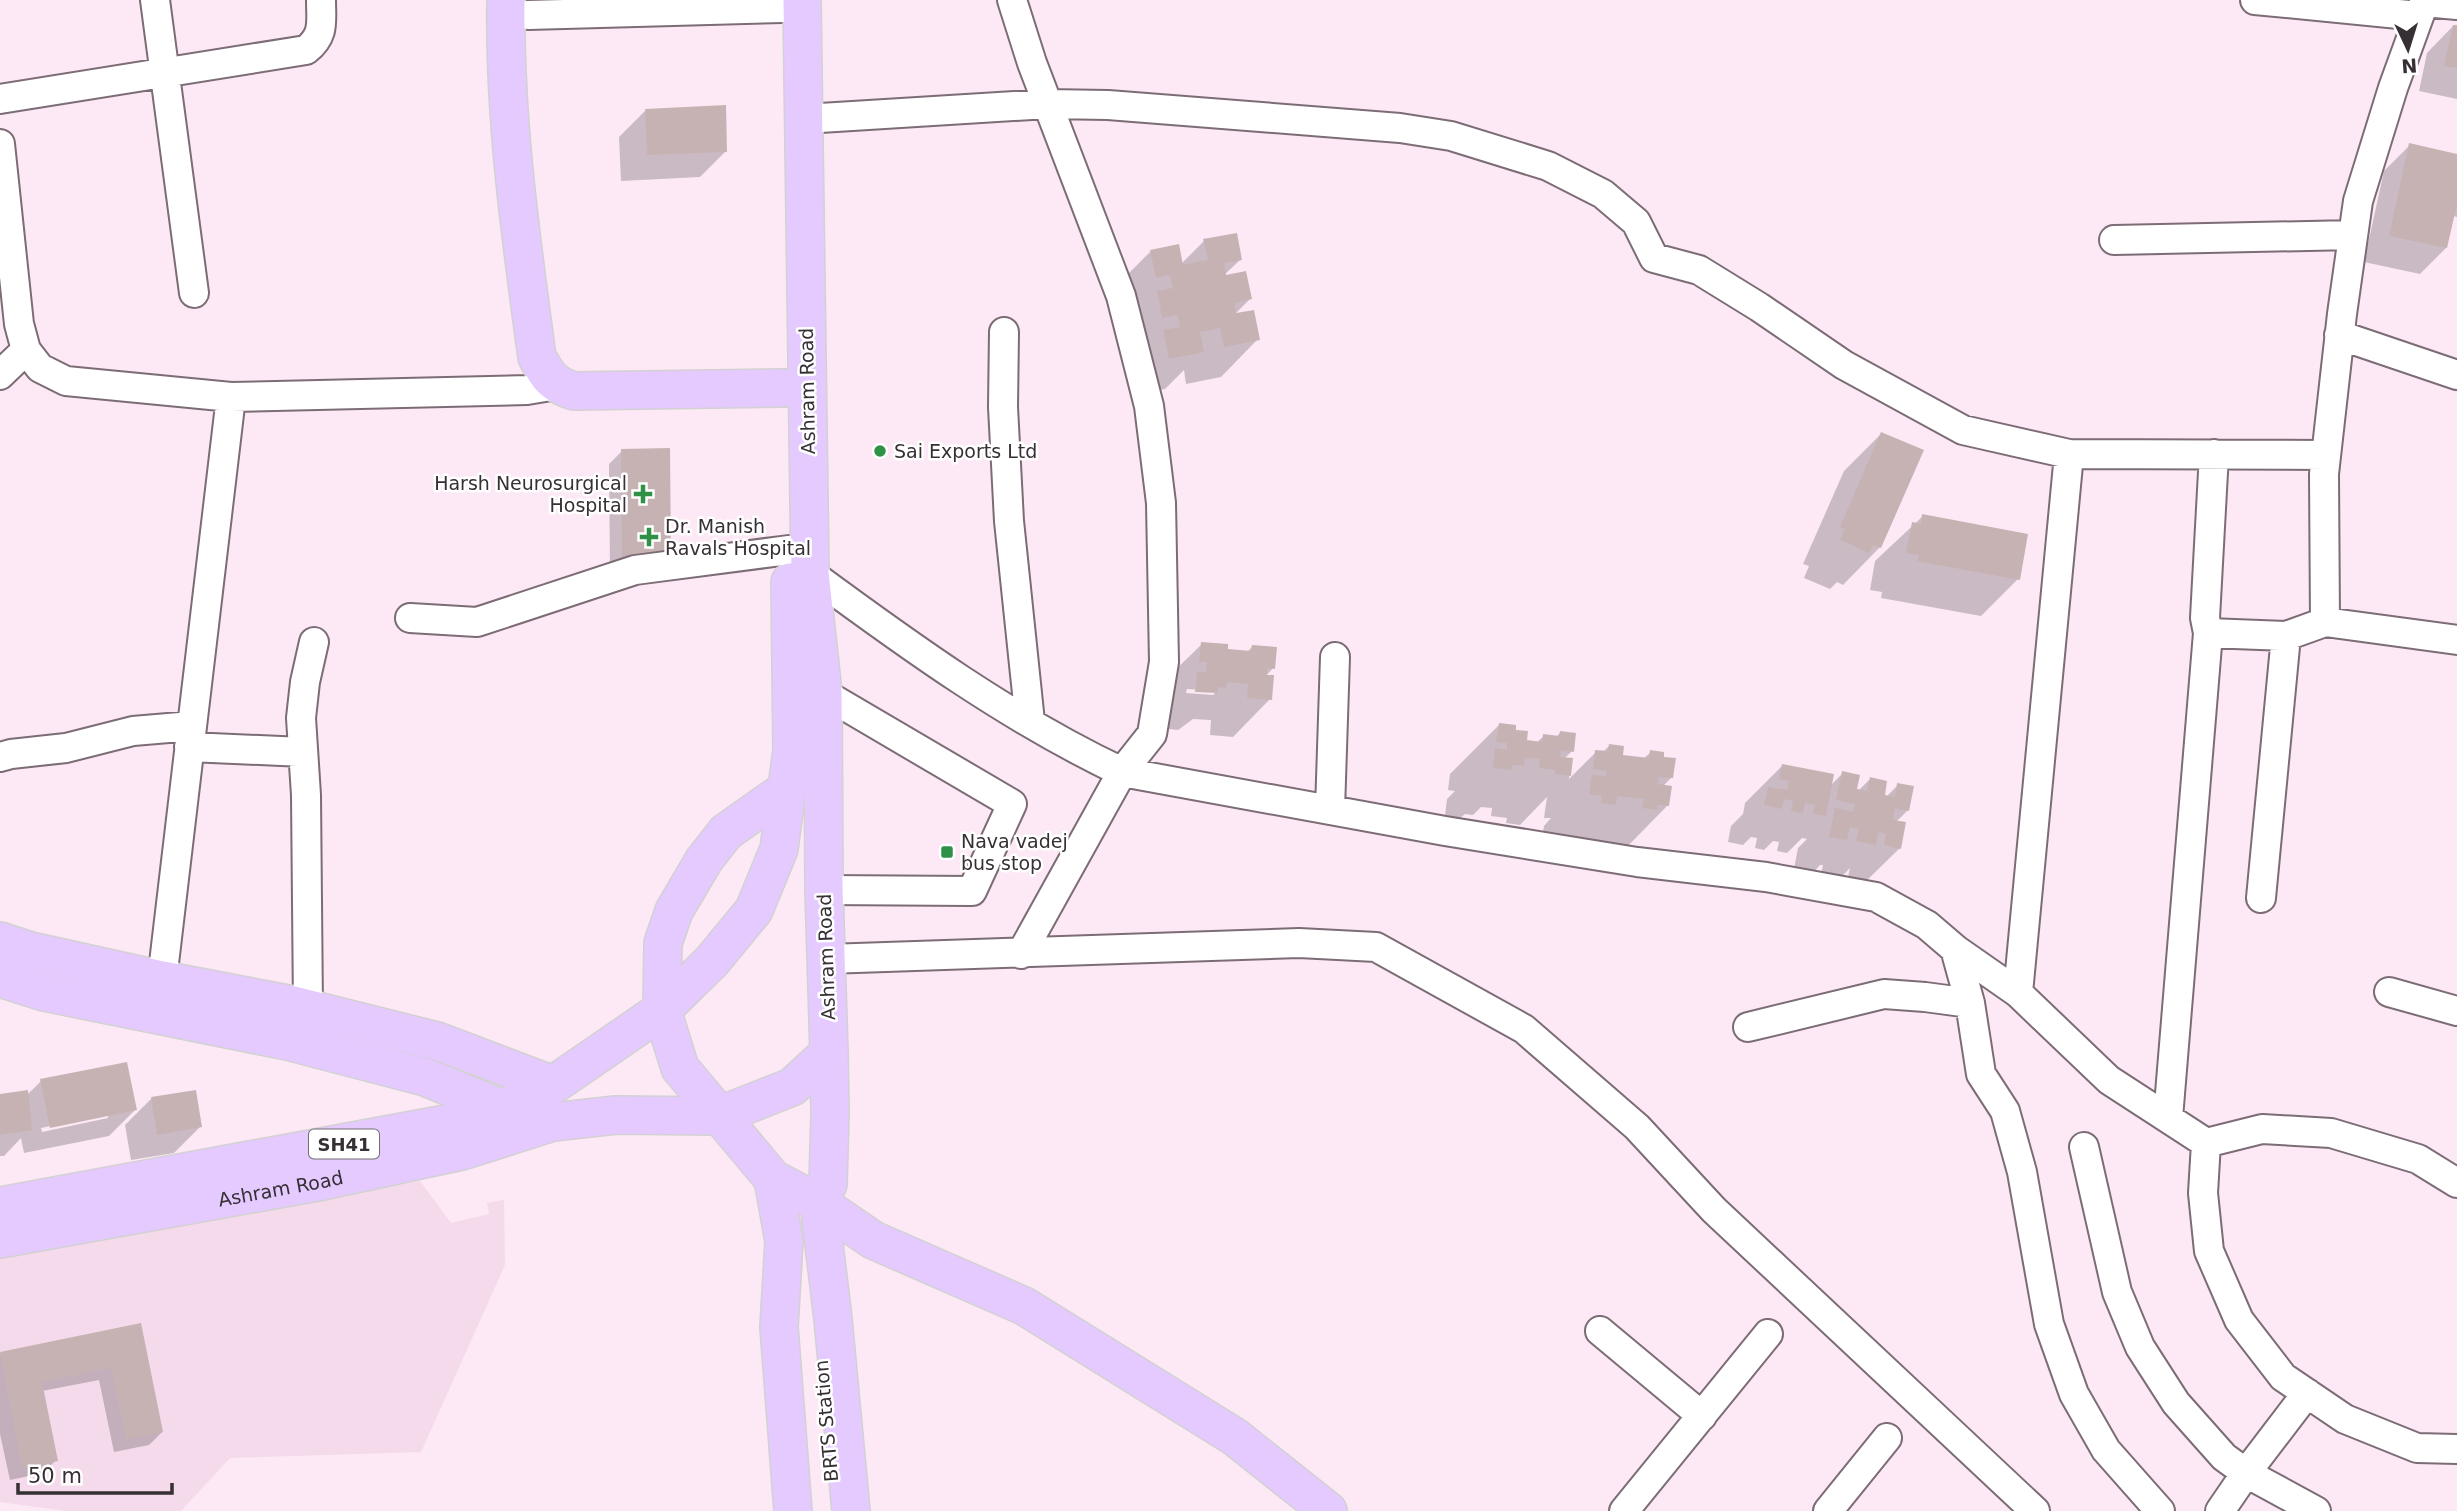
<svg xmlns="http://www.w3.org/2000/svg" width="2457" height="1511" font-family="'DejaVu Sans',sans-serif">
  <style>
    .built { fill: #f4daea }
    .shadow { fill: #0003; fill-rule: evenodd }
    .building { fill: #c7b2b3 }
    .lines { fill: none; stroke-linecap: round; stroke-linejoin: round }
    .minor-casing { stroke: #7c6c76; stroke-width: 32 }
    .major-casing { stroke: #d3d1d2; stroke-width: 40 }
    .minor { stroke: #fff; stroke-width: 28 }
    .major { stroke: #e4caff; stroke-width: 37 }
    .poi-dot { fill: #2f9145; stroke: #fff; stroke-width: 2.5 }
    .labels { text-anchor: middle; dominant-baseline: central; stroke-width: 5; stroke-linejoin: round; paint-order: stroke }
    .shield { fill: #fff; stroke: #726d71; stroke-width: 2 }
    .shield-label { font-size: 18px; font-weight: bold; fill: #362f34 }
    .street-label { font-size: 19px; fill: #362f34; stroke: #fff }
    .poi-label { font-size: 19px; fill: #362f34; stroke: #fff; text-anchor: start }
  </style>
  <rect width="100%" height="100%" fill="#fce9f5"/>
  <path class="built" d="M420 1181 451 1223 489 1214 487 1203 504 1200 505 1265 421 1452 230 1458 181 1511H66L0 1502V1256Z"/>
  <path class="shadow" d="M2453 26 2457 27V99L2419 91 2427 53Z
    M645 111 726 151 700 177 621 181 619 137Z
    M2410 145 2457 155V217L2453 216 2446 248 2420 274 2364 262 2384 171Z
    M1204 241 1241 259 1222 277 1250 299 1233 316 1258 339 1221 377 1186 384 1184 370 1165 389 1132 395 1113 289 1151 251 1181 264Z
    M1881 434 1880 547 1843 585 1837 582 1830 589 1804 578 1809 566 1803 564 1844 471Z
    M622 451 670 558 610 572 609 464Z
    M1923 516 2018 579 1981 616 1881 598 1882 592 1870 590 1875 561Z
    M1202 644 1226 651 1247 652 1252 647 1273 668 1265 677 1270 699 1233 737 1210 735 1211 720 1193 719 1178 730 1159 728 1164 681ZM1187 689 1217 691 1213 695 1186 693Z
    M1499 725 1514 731 1525 742 1536 743 1544 736 1556 737 1560 733 1572 751 1564 759 1571 760 1569 779 1596 752H1603L1609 746 1621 757 1643 759 1651 752 1672 777 1663 786 1668 805 1619 855 1541 843 1544 826 1551 818H1544L1547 797 1520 825 1506 823 1507 818 1491 816 1492 808 1481 807 1473 815 1465 814 1460 818 1445 816 1447 799 1455 791 1448 790 1450 774Z
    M1782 766 1830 786 1843 773 1855 791H1858L1870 779 1883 796 1886 797 1898 785 1908 810 1896 822 1900 848 1862 885 1847 882 1850 868 1837 881 1820 878 1823 865H1820L1809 877 1793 874 1798 848 1807 839 1802 838 1787 853 1777 851 1779 842 1773 841 1764 850 1755 848 1757 838 1751 837 1743 845 1728 842 1731 826 1743 814 1745 803Z
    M41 1081 136 1109 109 1136 24 1153 21 1138 4 1156H0V1096L27 1095ZM108 1114V1118L42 1132 41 1128Z
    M151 1099 201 1126 174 1153 131 1160 125 1125Z
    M140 1325 162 1432 149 1445 114 1452 99 1380 42 1391 56 1460 43 1473 10 1480 0 1434V1354Z"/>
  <path class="building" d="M2453 25H2457V68L2444 66Z
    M726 105 727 152 647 155 645 109Z
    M2409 143 2457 154V204L2447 248 2389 236Z
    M1237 233 1242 260 1224 263 1226 275 1246 271 1252 299 1234 303 1236 313 1254 310 1260 340 1224 347 1220 328 1200 332 1204 352 1169 359 1163 330 1180 327 1178 315 1162 318 1157 291 1173 288 1170 275 1156 278 1150 250 1179 244 1183 265 1208 260 1203 239Z
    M1881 432 1924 450 1881 548 1873 545 1869 553 1840 540 1845 529 1840 527Z
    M670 448 671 559H622L621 449Z
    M1922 514 2028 534 2020 580 1917 561 1919 555 1906 553 1912 522 1921 524Z
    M1201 642 1228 644V649L1251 651 1252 645 1277 647 1275 669 1267 668V675H1274L1272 700 1247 698 1248 684 1227 682 1226 688 1218 687V693L1195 692 1197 672H1206L1207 662H1199Z
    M1499 723 1516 725V730L1528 731 1527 740 1542 742 1543 734 1559 736 1560 731 1576 733 1574 752 1561 750 1560 757 1573 758 1571 776 1555 774V770L1539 768 1540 759 1525 758 1524 766 1512 765 1511 770 1493 768 1495 748 1507 750V743L1496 742Z
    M1609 744 1624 746 1623 755 1649 758 1650 750 1664 752V757L1676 758 1673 778 1659 777 1658 784 1672 786 1669 806 1657 805V810L1642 808 1644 799 1617 796 1616 805 1601 803 1602 796 1589 794 1592 775 1606 776 1607 771 1593 769 1595 750 1608 751Z
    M1782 764 1834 774 1826 816 1813 814 1815 805 1805 803 1803 813 1791 811 1793 801 1784 799 1782 809 1764 805 1768 787 1787 790 1789 781 1779 779Z
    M1842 771 1860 775 1857 789 1867 791 1870 777 1887 781 1885 795 1895 797 1897 783 1914 786 1909 811 1895 808 1893 820 1906 822 1901 849 1884 845 1886 834 1878 832 1876 845 1856 841 1859 829 1850 827 1847 840 1829 837 1835 808 1853 812 1855 804 1836 800Z
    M127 1062 137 1110 50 1128 40 1079Z
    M28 1090 32 1130 0 1135V1094Z
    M196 1090 202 1127 157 1135 151 1097Z
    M141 1323 163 1432 126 1439 111 1368 42 1382 58 1461 22 1468 0 1352Z"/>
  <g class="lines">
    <defs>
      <path id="minor" d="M155 0 194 293
        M1012 0 1032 63 1121 296 1149 406 1161 503 1164 662 1152 734 1122 772 1021 954
        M2255 0 2419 16
        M2425 0 2393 88 2358 201 2342 314 2324 474 2325 622 2457 640
        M2424 2 2457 5
        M528 15 782 8
        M0 99 306 50C325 35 321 22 321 0
        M804 119 1048 104 1108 105 1400 128 1451 136 1548 166 1603 194 1636 222 1654 258 1699 270 1759 307 1844 365 1963 430 2069 454 2326 455
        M0 144 19 324 26 350 40 368 66 381 231 397 527 390 557 385
        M2114 240 2353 235
        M1004 332 1003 407 1009 521 1030 722
        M2339 335 2457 375
        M0 375 26 350
        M810 573C909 646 1010 719 1122 772L1445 831 1637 862 1766 877 1876 897 1927 925 1955 949 2018 993 2109 1080 2206 1143 2262 1129 2331 1133 2418 1159 2457 1183
        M410 618 477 622 635 570 789 550
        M2208 633 2286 636 2325 622
        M823 693 1012 804 972 891 824 890
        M189 747 303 752
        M0 757 11 754 66 748 133 731 192 726
        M1330 810 1335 657
        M2261 898 2286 636
        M1955 949 1970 1003 1981 1074 2005 1111 2022 1172 2049 1324 2074 1394 2106 1450 2160 1511
        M827 959 1299 943 1376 947 1524 1029 1637 1127 1714 1210 2035 1511
        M162 980 231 397
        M2389 992 2457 1011
        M2018 993 2069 454
        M308 1009 306 795 301 718 305 682 314 642
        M1748 1027 1884 994 1925 997 1970 1003
        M2168 1118 2208 633 2205 618 2214 454
        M2206 1143 2203 1193 2209 1251 2239 1320 2283 1377 2345 1419 2417 1448 2457 1449
        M2084 1147 2117 1292 2140 1347 2176 1403 2224 1457 2246 1473 2316 1511
        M1600 1331 1702 1416
        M1624 1511 1768 1334
        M1828 1511 1887 1438
        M2220 1511 2246 1473 2307 1393"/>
      <g id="major">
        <path d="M506 0C504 119 521 239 537 357 548 377 552 384 574 391L785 388"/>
        <path d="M787 789 726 832 704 860 674 911 663 943 662 1010 680 1068 773 1179 819 1203 873 1240 1024 1306 1235 1437 1328 1511"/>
        <path d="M0 941 31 951 162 980 293 1005 437 1041 553 1085"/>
        <path d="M0 978 44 992 287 1041 425 1077 508 1111"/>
        <path d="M829 1053 830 1114 828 1184 819 1203 833 1319 851 1511"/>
        <path d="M773 1179 784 1241 779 1327 793 1511"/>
        <path d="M0 1206 451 1123 501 1109 553 1085 662 1010 712 961 754 910 779 849 792 750 790 582"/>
        <path id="s1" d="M0 1239 323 1181 462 1151 553 1122 616 1115 718 1116 792 1087 829 1053 824 890 823 693 810 573 802 0"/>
      </g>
    </defs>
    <use href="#minor" class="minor-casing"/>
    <use href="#major" class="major-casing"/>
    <use href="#minor" class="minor"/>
    <use href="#major" class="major"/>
  </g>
  <g class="poi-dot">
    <circle cx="880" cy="451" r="7"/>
    <path d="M639.5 483.5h7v7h7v7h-7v7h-7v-7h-7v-7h7z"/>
    <path d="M645.5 526.5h7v7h7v7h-7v7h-7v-7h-7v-7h7z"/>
    <rect x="940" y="845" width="14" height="14" rx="3.5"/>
  </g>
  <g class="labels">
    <rect class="shield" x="309" y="1129.5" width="70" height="29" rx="5"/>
    <g class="shield-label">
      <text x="344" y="1144">SH41</text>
    </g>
    <g class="street-label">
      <text transform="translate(807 391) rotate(-91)">Ashram Road</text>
      <text transform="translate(826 957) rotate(-92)">Ashram Road</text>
      <text stroke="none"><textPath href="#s1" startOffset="285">Ashram Road</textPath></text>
      <text transform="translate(826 1421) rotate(-95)">BRTS Station</text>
    </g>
    <g class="poi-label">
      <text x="894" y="451">Sai Exports Ltd</text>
      <text x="627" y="483" text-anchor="end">Harsh Neurosurgical<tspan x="627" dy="22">Hospital</tspan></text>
      <text x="665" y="526">Dr. Manish<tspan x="665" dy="22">Ravals Hospital</tspan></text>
      <text x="961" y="841">Nava vadej<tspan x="961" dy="22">bus stop</tspan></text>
    </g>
  </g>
  <g transform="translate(2408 49) rotate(176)" stroke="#ffffff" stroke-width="5" paint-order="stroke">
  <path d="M0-5L12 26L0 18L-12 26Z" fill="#362f34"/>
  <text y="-10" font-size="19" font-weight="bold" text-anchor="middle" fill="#362f34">N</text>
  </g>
  <path d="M18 1483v10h154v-10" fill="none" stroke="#362f34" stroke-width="3.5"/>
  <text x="28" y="1483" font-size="21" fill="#362f34" stroke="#ffffff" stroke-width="5" paint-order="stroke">50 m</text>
</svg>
